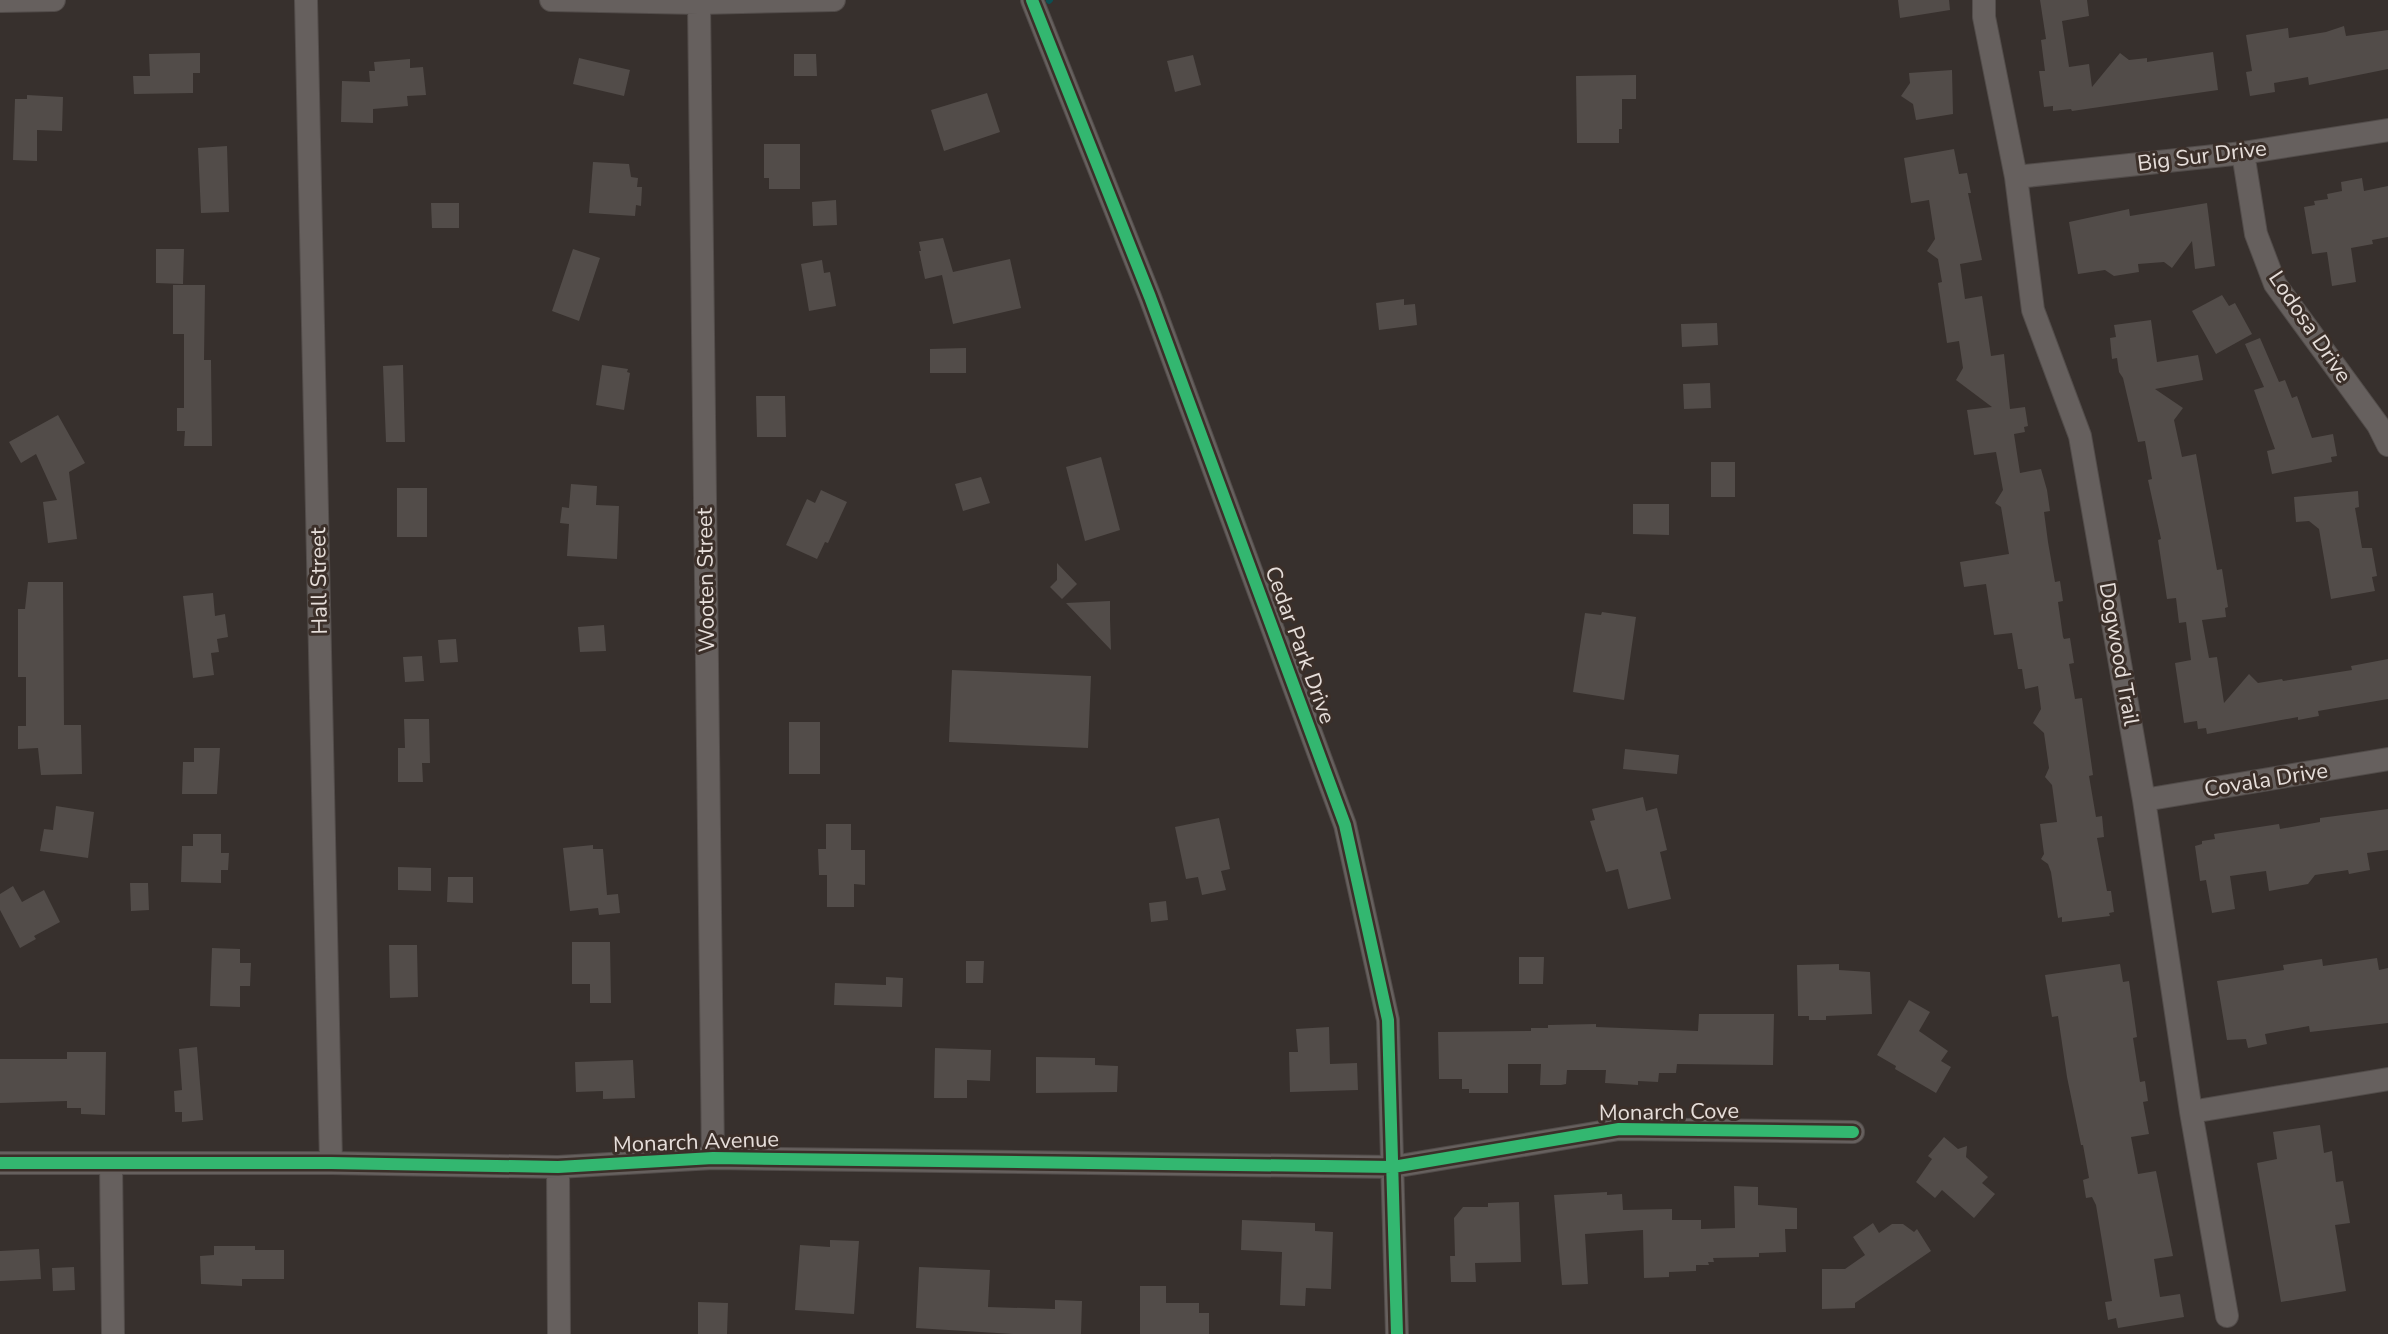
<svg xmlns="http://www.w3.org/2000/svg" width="2388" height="1334" font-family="'Nunito Sans',sans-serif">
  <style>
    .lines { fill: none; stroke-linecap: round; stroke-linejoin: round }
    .stream { stroke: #0c5053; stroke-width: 6 }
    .building { fill: #524c49 }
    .street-casing { stroke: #524c4a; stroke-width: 24 }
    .street { stroke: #66605e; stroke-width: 22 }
    .cycleway-casing { stroke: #3b2f29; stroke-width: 17 }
    .cycleway { stroke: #33b770; stroke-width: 12 }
    .labels { text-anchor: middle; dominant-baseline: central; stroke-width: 6; stroke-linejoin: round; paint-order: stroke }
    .street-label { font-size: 22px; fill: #e6deda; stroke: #3b2f29 }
  </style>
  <rect width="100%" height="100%" fill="#37302d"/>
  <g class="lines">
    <path class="stream" d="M1049 1 1050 0"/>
  </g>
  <path class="building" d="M1898 0H1949L1950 10 1900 18Z
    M2040 0H2087L2089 16 2062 21 2069 67 2089 64 2092 87 2120 53 2129 60 2147 58V62L2213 52 2218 90 2072 111 2071 109 2053 111V106L2044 107 2039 71H2045L2041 40 2046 39Z
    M2344 26 2346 36 2388 30V69L2309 85 2308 77 2274 83 2275 92 2250 96 2246 72 2252 71 2246 35 2288 28 2289 38 2326 32Z
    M200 53V73H193V93L134 94 133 76H150L149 54Z
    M794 54H816L817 76H794Z
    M1193 55 1201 85 1175 92 1167 61Z
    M579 58 630 70 624 96 573 84Z
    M410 59V68L423 67 426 95 407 96 408 106 373 109V123L341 122 342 81 370 82 369 71H375L374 62Z
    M1952 70 1953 114 1916 120 1913 104 1901 96 1910 83 1909 73Z
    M1636 75V99H1622V129H1619V143H1577L1576 76Z
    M987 93 1000 132 944 151 931 110Z
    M27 95 63 97 62 131 37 130V161L13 160 15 99H27Z
    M764 144H800V189H769V178H764Z
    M227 146 229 212 201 213 198 148Z
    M1954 149 1959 174 1967 173 1971 193H1968L1982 260 1960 264 1965 299 1982 296 1991 356 2004 354 2010 409 2025 407 2028 426 2024 427 2025 432 2014 434 2020 473 2041 469 2047 490 2050 511 2044 512 2048 542 2055 582 2060 581 2063 601 2058 602 2063 637 2064 639 2070 638 2074 663 2069 664 2075 699 2082 698 2093 775 2089 776 2096 817 2102 816 2104 837 2097 838 2107 891H2111L2114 912 2109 913 2110 916 2062 922V917L2058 918 2051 872 2048 864 2041 859 2044 854 2040 824 2057 822 2052 785 2045 777 2049 768 2044 733 2033 723 2041 709 2038 686 2025 689 2022 669H2018L2012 633 1994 635 1986 584 1964 587 1960 562 2009 554 2001 507 1995 503 2003 490 1996 452 1974 455 1967 410 1992 407 1956 380 1963 368 1959 341 1947 343 1938 283 1942 282 1938 259 1927 251 1935 239 1929 200 1911 203 1904 158Z
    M593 162 629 164 631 177 638 178 637 187H642L641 206 636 205 635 216 589 213Z
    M2362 178 2364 191 2388 186V237L2372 240 2373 244 2351 248 2356 282 2332 286 2327 252 2312 254 2304 207 2315 205 2314 201 2328 199 2327 194 2342 191 2341 182Z
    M836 200 837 225 813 226 812 202Z
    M431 203H459V228H432Z
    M2207 203 2215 266 2195 269 2192 241 2172 268 2164 262 2138 264 2139 272 2114 276 2105 270 2078 274 2069 222 2129 209 2130 216Z
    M943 238 953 272 1010 259 1021 308 953 324 942 275 925 279 919 251H921L919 242Z
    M156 249H184L183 284 156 283Z
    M573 249 600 258 579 321 552 311Z
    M822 260 824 273 830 272 836 306 809 311 801 264Z
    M173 285H205L204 360H211L212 446H184L185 431H177V408H184V334H173Z
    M2222 295 2229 306 2235 303 2252 334 2216 354 2192 311Z
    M1404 299V305L1415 304 1417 325 1379 330 1376 303Z
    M2151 320 2157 362 2198 355 2203 380 2155 389 2183 408 2174 420 2182 457 2196 454 2217 570 2222 569 2228 607 2225 608 2226 617 2202 620 2209 658 2217 657 2224 703 2249 674 2258 683 2282 679 2283 681 2352 670 2351 666 2388 659V699L2318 711 2319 716 2298 720V717L2207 734 2206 728 2198 729 2197 721 2184 723 2175 663 2191 660 2186 622 2179 623 2176 598 2167 599 2158 540 2161 539 2148 480 2152 479 2145 441 2138 442 2123 378 2119 372 2117 358 2112 359 2110 338 2116 337 2114 325Z
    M1717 323 1718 345 1682 347 1681 324Z
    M2260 338 2279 382 2285 380 2292 398 2297 396 2312 438 2333 434 2337 456 2331 457 2332 462 2272 474 2267 451 2275 449 2254 390 2264 387 2245 344Z
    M966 348V373H930V349Z
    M403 365 405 442H386L383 366Z
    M602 365 628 369 627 372 630 373 624 410 596 405Z
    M1710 383 1711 408 1684 409 1683 384Z
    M756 396H785L786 437H757Z
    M58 415 85 463 69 472 77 539 48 543 43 502 57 500 36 454 21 463 9 442Z
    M1101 457 1120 530 1085 541 1066 467Z
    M1711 462H1735V497H1711Z
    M981 477 990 503 963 511 955 484Z
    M571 484 597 486 596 505 619 506 617 559 567 556 569 524 560 523 562 507 569 508Z
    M397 488H427V537H397Z
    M821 490 847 502 828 543 825 542 817 559 786 545 807 499 815 503Z
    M2358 491 2359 507 2355 508 2362 548H2372L2377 576 2372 577 2375 591 2331 599 2319 529 2309 521 2296 522 2294 497Z
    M1633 504H1669V535L1633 534Z
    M1057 563 1077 584 1062 599 1050 587 1057 580Z
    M28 582H63L64 725H81L82 774 41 775 38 748 18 749V726H26V677H18V609H25Z
    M213 593 215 616 225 614 228 637 217 639 219 652 211 653 214 675 193 678 183 596Z
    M1110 601V619L1111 650 1066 603Z
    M1602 612 1636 617 1624 700 1573 692 1585 613 1601 615Z
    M604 625 606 651 580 652 578 627Z
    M456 639 458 662 440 663 438 640Z
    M422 656 424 681 405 682 403 657Z
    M952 670 1091 676 1088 748 949 742Z
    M404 719H429L430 763H422L423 782H398V748H405Z
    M789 722H820V774H789Z
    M194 748H220L217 794H182L183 762H194Z
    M1625 749 1679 755 1677 774 1623 769Z
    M1643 797 1646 811 1657 808 1667 850 1660 852 1671 899 1628 909 1618 869 1606 872 1590 821 1595 820 1592 809Z
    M56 806 94 812 88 858 40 851 44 829 53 830Z
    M2388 809V850L2367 853 2370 870 2349 874 2348 870 2315 875 2308 884 2269 891 2266 871 2230 876 2235 909 2212 913 2206 880 2200 881 2195 846 2202 844V841L2215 839 2214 834 2279 824 2280 829 2320 822V818Z
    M1219 818 1230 869 1221 871 1226 890 1202 895 1198 877 1186 879 1175 827Z
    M826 824H851V850H865V885L854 884V907H827V875H819L818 849H826Z
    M193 834H221V853H229L228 870H221V883L181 882 182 846H193Z
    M593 845V849H603L607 895 618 894 620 913 599 915 598 908 570 911 563 848Z
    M398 867 431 868V891L398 890Z
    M448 877H473V903L447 902Z
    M130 883H148L149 910 131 911Z
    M13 886 22 902 44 890 60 922 34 936 36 939 20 948 0 910V894Z
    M1166 901 1168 920 1151 922 1149 903Z
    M572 942H610L611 1003H590V984H572Z
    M389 945H417L418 997 390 998Z
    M212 948 240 949V963H251L250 986H240V1007L210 1006Z
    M1519 957H1544L1543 984H1519Z
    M2377 958 2379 970 2388 968V1023L2310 1032 2309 1026 2265 1034 2267 1044 2248 1048 2246 1039 2227 1040 2217 981 2284 970 2283 965 2322 959 2323 966Z
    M966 961H984L983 983H966Z
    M1839 964V970L1870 972 1872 1014 1826 1016V1020H1809V1016H1798L1797 965Z
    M2120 964 2123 982 2129 981 2137 1037 2133 1038 2140 1082 2145 1081 2148 1101 2143 1102 2149 1134 2131 1137 2138 1174 2156 1171 2173 1256 2154 1259 2160 1297 2180 1294 2184 1317 2118 1328 2116 1318 2108 1320 2105 1302 2112 1301 2096 1205 2092 1197 2086 1198 2083 1180 2089 1178 2083 1145H2081L2067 1077 2058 1016 2052 1017 2045 975Z
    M886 977 903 978 902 1007 834 1005 835 983 886 985Z
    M1909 1000 1930 1012 1919 1031 1948 1051 1941 1061 1951 1067 1936 1093 1895 1069 1896 1066 1877 1055Z
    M1699 1014H1774L1773 1065 1677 1064 1676 1073H1659L1658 1082 1638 1081V1085L1605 1083 1606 1070H1567L1566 1084 1561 1085H1540L1541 1064H1508V1093H1469V1089H1462V1079H1439L1438 1032 1531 1031V1028H1548V1025L1596 1024V1027L1698 1031Z
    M1329 1027 1330 1064 1357 1063 1358 1090 1290 1092 1289 1052H1298L1296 1029Z
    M197 1047 203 1120 182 1122V1112H175L174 1091 182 1090 179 1049Z
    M935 1048 991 1050 990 1081 967 1080V1098H934Z
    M67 1052H106L105 1115 81 1114V1108H67V1101L0 1103V1059H67Z
    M1036 1057 1095 1058V1065L1118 1066 1117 1092 1036 1093Z
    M633 1060 635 1098 603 1099V1091L576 1092 575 1062Z
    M2320 1125 2324 1153 2332 1151 2336 1182 2343 1181 2350 1223 2335 1225 2346 1291 2281 1302 2257 1163 2277 1159 2273 1132Z
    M1944 1137 1958 1149 1967 1146 1966 1157 1988 1177 1982 1183 1995 1194 1974 1218 1942 1190 1935 1198 1916 1182 1932 1159 1928 1156Z
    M1734 1186 1758 1187V1205L1797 1208V1229H1785L1786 1252 1759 1253V1257L1713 1258 1714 1262H1708L1709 1265H1696V1271L1669 1272V1277L1644 1278 1643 1230 1585 1234 1588 1284 1562 1285 1554 1195 1607 1192V1195L1622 1194 1623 1210 1672 1209V1220H1701V1229L1735 1228Z
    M1519 1202 1521 1262 1475 1263 1476 1282H1451L1450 1256H1455L1454 1218 1463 1207H1488V1203Z
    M1242 1220 1315 1223V1231L1333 1232 1331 1289 1306 1288 1305 1306 1280 1305 1282 1252 1241 1250Z
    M1873 1223 1879 1233 1892 1224H1903L1914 1232 1917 1229 1931 1251 1855 1303V1308L1822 1309V1269H1845L1865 1255 1853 1237Z
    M830 1240 859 1241 854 1314 795 1310 800 1245 830 1247Z
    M214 1246H255V1250H284V1279H242V1286L201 1284 200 1256 214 1255Z
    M39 1249 41 1279 0 1281V1251Z
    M74 1267 75 1290 53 1291 52 1268Z
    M919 1267 990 1270 988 1307 1055 1309V1300L1082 1301 1081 1334H1013L916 1328Z
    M1140 1286H1166V1303H1199V1313H1209V1334H1140Z
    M698 1302 728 1303 727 1334H698Z"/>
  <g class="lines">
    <defs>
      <path id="street" d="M306 0 331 1163
        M551 0 699 3 834 0
        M1032 0 1150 297 1345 825 1388 1020 1397 1334
        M1984 0V17L2016 177 2033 310 2080 436 2144 800 2191 1112 2227 1316
        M0 1 54 0
        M699 3 713 1158
        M2243 153 2256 234 2275 284 2378 425 2388 445
        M2016 177 2243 153 2388 130
        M2144 800 2388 759
        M2191 1112 2388 1079
        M0 1163H331L558 1167 713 1158 1393 1167 1619 1129 1853 1132
        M111 1164 113 1334
        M558 1167 559 1334"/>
    </defs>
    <use href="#street" class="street-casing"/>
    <use href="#street" class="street"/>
    <defs>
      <path id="cycleway" d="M1032 0 1150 297 1345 825 1388 1020 1397 1334
        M0 1163H331L558 1167 713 1158 1393 1167 1619 1129 1853 1132"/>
    </defs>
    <use href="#cycleway" class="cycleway-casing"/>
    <use href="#cycleway" class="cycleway"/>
  </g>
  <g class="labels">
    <g class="street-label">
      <text transform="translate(2202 156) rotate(-7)">Big Sur Drive</text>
      <text transform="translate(2310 327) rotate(56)">Lodosa Drive</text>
      <text transform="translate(706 580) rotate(-91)">Wooten Street</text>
      <text transform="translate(319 581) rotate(-91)">Hall Street</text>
      <text transform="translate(1300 645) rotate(70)">Cedar Park Drive</text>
      <text transform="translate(2119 654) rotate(80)">Dogwood Trail</text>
      <text transform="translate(2266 780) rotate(-9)">Covala Drive</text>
      <text transform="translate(1669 1112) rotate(-1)">Monarch Cove</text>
      <text transform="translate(696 1142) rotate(-2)">Monarch Avenue</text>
    </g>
  </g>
</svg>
